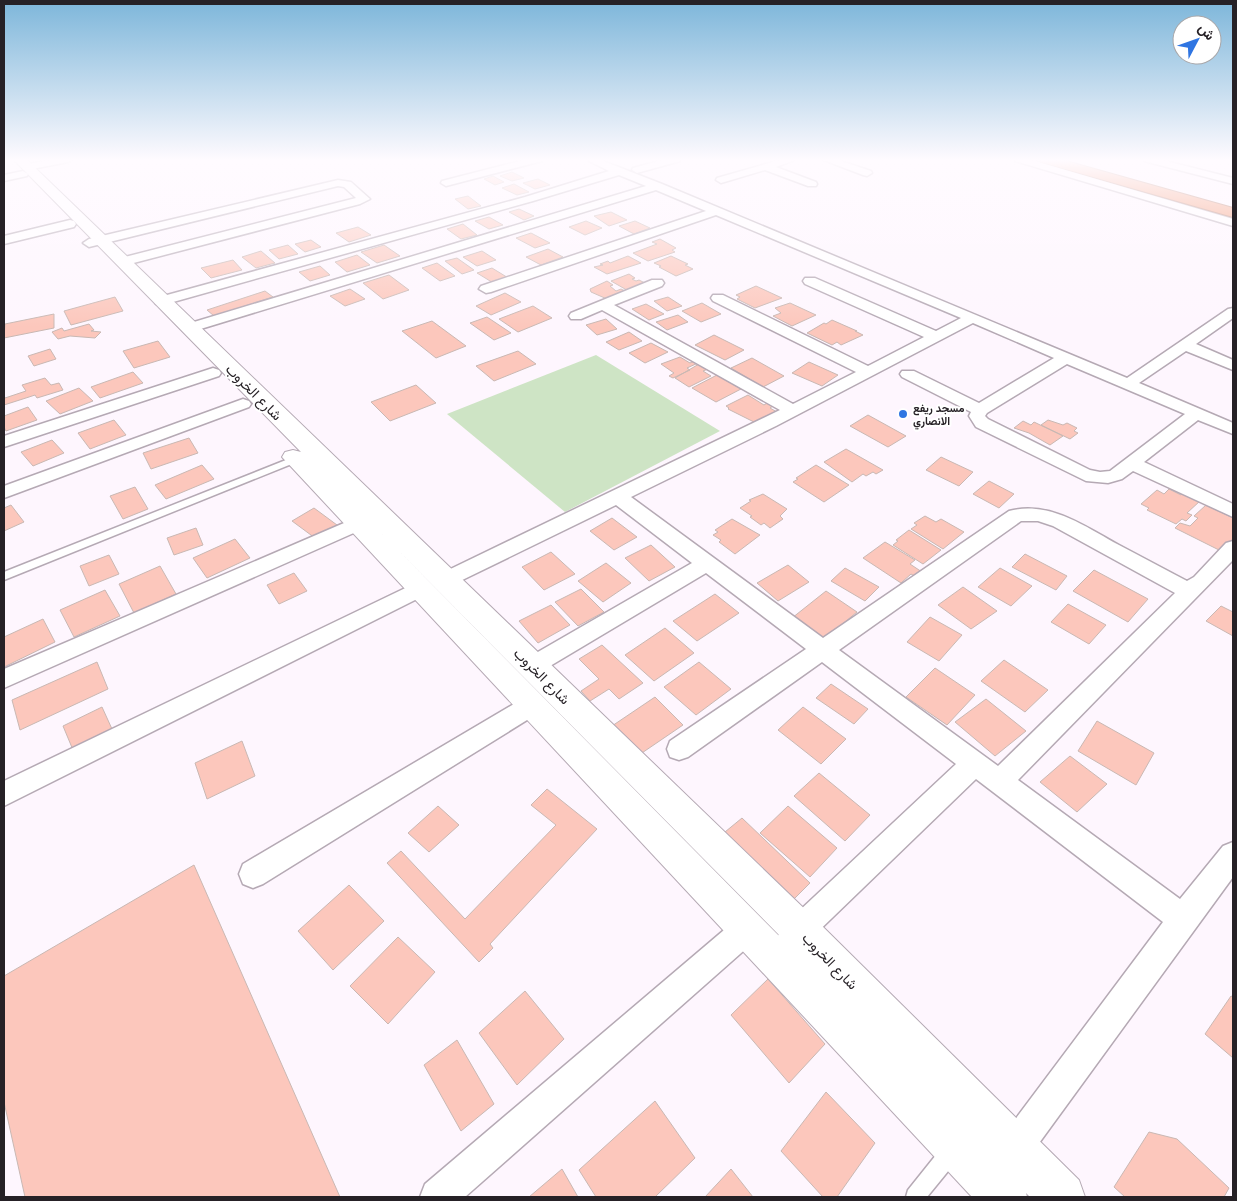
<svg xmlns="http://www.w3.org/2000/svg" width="1237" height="1201" font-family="Arial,Vazirmatn,sans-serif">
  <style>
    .green { fill: #cee4c5 }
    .building { fill: #fcc7bc; stroke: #c9b8b3 }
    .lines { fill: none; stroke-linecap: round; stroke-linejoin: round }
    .service-casing { stroke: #b5a9b4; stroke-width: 3 }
    .minor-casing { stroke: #b5a9b4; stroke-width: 3 }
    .secondary-casing { stroke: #b5a9b4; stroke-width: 2 }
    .motorway-casing { stroke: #ab6850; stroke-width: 2 }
    .service { fill: #fff; fill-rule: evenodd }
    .minor { fill: #fff; fill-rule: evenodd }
    .secondary { fill: #fff; fill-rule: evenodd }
    .motorway { fill: #f28e67; fill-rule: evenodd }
    .poi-dot { fill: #2f75e2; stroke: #fff; stroke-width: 2 }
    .labels { text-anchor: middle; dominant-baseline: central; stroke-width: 4; stroke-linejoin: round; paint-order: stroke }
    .far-poi-label { font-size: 11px; font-weight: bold; fill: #262126; stroke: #fff; text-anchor: start }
    .street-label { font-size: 14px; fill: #262126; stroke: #fff }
  </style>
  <rect width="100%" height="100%" fill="#fef6fe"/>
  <path class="green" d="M596 355 720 431 565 512 447 414Z"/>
  <path class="building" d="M512 172 524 178 512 181 500 176Z
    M493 176 504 182 495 185 484 179Z
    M538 179 550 185 535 189 523 183Z
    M514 184 529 192 517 195 502 188Z
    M468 196 481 206 468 209 455 199Z
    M519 209 534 216 524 220 509 212Z
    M611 212 627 220 609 226 594 216Z
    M489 217 503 225 489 229 475 221Z
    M586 221 602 228 585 235 569 227Z
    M635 221 650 228 634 234 619 226Z
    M463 224 477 235 461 239 447 229Z
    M358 227 371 235 349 242 336 233Z
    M531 233 550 243 535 248 516 238Z
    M660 239 676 248 672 250 675 252 648 261 633 253 657 244 652 242Z
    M311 240 321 247 305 252 295 244Z
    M288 245 298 254 279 259 269 250Z
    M384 245 400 256 377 263 361 252Z
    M548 249 563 257 541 265 526 257Z
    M261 251 275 263 256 268 242 257Z
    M482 251 496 260 477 266 463 257Z
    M357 255 370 265 347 272 335 262Z
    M628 256 641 263 607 274 594 267 603 265 600 264 608 261 610 263Z
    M671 256 688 264 685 265 693 269 676 276 659 267 661 266 654 263Z
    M457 258 474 270 462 274 445 261Z
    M233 260 242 270 211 278 201 268Z
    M437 263 455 276 440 281 422 268Z
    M320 266 330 275 310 281 299 272Z
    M492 268 510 279 495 284 477 273Z
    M629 274 635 278 632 279 636 281 639 280 649 285 632 293 611 281Z
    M389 275 409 290 383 299 363 283Z
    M607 281 613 285 610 286 616 291 621 289 625 291 607 299 591 292 590 289Z
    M756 286 782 298 755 308 737 299 740 297 736 295Z
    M350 289 365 299 345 306 330 296Z
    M265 291 273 297 214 316 207 310Z
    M505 293 521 302 491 315 476 306Z
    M115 297 123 311 71 325 64 311Z
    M668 297 682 306 667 311 654 301Z
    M702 303 721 314 701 322 682 311Z
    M790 303 816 315 792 326 773 316 781 313 775 308Z
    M646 304 664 314 649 320 632 309Z
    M533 306 552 318 518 332 499 319Z
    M54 314V328L4 338 5 324Z
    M678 315 688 322 667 330 656 322Z
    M487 317 511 333 494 340 470 323Z
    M606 319 617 329 597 335 586 325Z
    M832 320 857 331H855L863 335 841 345 837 342 832 345 807 333 824 323 826 324Z
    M432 321 466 346 436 358 402 331Z
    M89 324 94 330 91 331 101 332 95 338 70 336 58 339 52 332 62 328 64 331Z
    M629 332 642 341 619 350 606 342Z
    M714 335 744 350 725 360 695 345Z
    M158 341 170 357 134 368 123 351Z
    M651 343 668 352 645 363 629 353Z
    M50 349 56 359 34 366 28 356Z
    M518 351 536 364 494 381 476 366Z
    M680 357 690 363 694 361 698 363 687 368 690 370 673 378 669 376 674 373 661 364Z
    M752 358 784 376 763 387 731 368Z
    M809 362 838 375 822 386 792 373Z
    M699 364 708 369 703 371 711 376 689 387 675 378Z
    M133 372 143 383 100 398 91 387Z
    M717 375 741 389 716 402 692 388Z
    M45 378 51 385 59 383 63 390 37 398 35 395 29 397 4 405V395L5 398 26 391 22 385Z
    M416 385 436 403 390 421 371 402Z
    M79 388 93 401 60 414 46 401Z
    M748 395 764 405 767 403 773 406 770 408 777 412 754 422 728 409 729 408 726 406Z
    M28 407 37 420 6 431 4 427V416Z
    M868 415 906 436 888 447 850 426Z
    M114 420 126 435 90 449 78 433Z
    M1048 420 1063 425 1067 423 1077 428 1074 431 1078 433 1070 439 1041 425Z
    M1023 421 1031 425 1034 422 1063 436 1050 445 1029 433 1014 428Z
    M189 438 198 453 151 469 143 453Z
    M52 440 64 453 33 466 21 452Z
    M846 449 883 470 876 474 873 472 866 476 863 474 852 482 824 462Z
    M941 457 973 472 959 486 926 470Z
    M202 465 214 479 166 499 155 485Z
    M816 465 849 485 824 502 793 482 798 479 796 478Z
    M989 481 1014 494 999 508 973 494Z
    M135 487 148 509 123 519 110 496Z
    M1169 489 1181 495 1183 493 1200 501 1187 513 1192 515 1186 521 1182 519 1176 524 1147 510 1149 508 1141 504 1157 490 1164 494Z
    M763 494 787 509 780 516 783 519 770 528 764 523 761 525 750 517 752 516 740 508 751 501 749 500Z
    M11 505 24 522 4 531V508Z
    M1206 505 1233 518V539L1221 551 1175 528 1180 523 1190 526 1198 518 1194 516Z
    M314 508 337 525 315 538 292 521Z
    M925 516 936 522 941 519 964 532 943 549 911 529 917 525 914 523Z
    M612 518 637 537 614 550 590 531Z
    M732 519 760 535 735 554 719 542 721 540 713 535 718 532 715 530Z
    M196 528 203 545 174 555 167 538Z
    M909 530 941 550 923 564 893 545 898 541 896 540Z
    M235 539 250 558 207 578 193 558Z
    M885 542 915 560 910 564 925 574 919 579 911 574 901 583 863 558Z
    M651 545 675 567 649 581 625 558Z
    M551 552 575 574 544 590 522 567Z
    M1025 554 1067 576 1056 590 1012 567Z
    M109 555 119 574 89 586 80 566Z
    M606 563 631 583 603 602 578 581Z
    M788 565 809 582 778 601 757 583Z
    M160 566 176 594 134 613 119 584Z
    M845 568 879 587 865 601 831 581Z
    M1000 568 1032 586 1011 606 978 587Z
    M1094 570 1148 599 1128 622 1073 591Z
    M294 573 307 591 279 604 267 585Z
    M963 587 997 611 971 629 938 605Z
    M581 589 604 612 578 626 555 602Z
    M105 590 120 616 74 637 60 610Z
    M826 591 857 612 823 640 792 618Z
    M715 594 739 613 697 641 673 621Z
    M1068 604 1106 625 1089 644 1051 622Z
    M551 605 570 625 538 643 519 621Z
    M1221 606 1233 612V636L1206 621Z
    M930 617 962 635 939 661 907 642Z
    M43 619 55 642 4 667V637Z
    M665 628 694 653 654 681 625 655Z
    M602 645 643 683 619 699 609 689 590 701 581 691 599 679 579 659Z
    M1004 660 1048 690 1025 712 981 681Z
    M97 662 108 689 20 730 12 700Z
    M699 662 731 689 696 715 664 687Z
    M935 668 975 695 947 725 906 697Z
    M831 684 868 709 854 724 816 698Z
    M655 697 683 725 636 757 609 728Z
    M986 699 1026 731 995 756 955 722Z
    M102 707 112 729 73 750 63 726Z
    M803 707 846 739 821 764 778 730Z
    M1097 721 1154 753 1136 785 1078 751Z
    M242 741 255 776 207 799 195 763Z
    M1070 756 1107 784 1077 812 1040 782Z
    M819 773 870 815 845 841 794 796Z
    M547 789 597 829 490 944 493 948 479 962 387 863 401 851 465 919 556 825 531 805Z
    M438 806 459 825 429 852 408 833Z
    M788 806 837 848 810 877 760 833Z
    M742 818 810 883 783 910 714 841Z
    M194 865 340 1197H25L4 1102V976Z
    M349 885 384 921 333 970 298 931Z
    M398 937 435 972 388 1024 350 986Z
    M768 979 825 1044 789 1083 731 1015Z
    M525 991 564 1039 517 1085 479 1033Z
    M1231 996 1233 997V1058L1205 1034Z
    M457 1040 494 1104 461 1131 424 1065Z
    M826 1092 875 1143 837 1197H823L781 1151Z
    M655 1101 695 1158 655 1197H596L579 1170Z
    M1149 1132 1177 1139 1229 1188 1224 1197H1125L1114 1187Z
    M562 1169 578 1197H529Z
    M731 1169 753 1197H705Z"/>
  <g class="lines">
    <defs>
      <path id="service" d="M296 456 301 459 299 461 4 580V572Z
        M951 1143 958 1145 960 1152 958 1159 927 1197H906L908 1190 944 1145Z"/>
      <path id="minor" d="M55 159H73L68 162 27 170 22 167 23 165Z
        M528 159H543L542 161 446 186 441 183 442 181Z
        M585 159H598L662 184 1127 378 1228 309 1233 308V318L1196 344 1233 360V370L1186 351 1139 383 1233 423V434L1198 420 1144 462 1233 504V517L1133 471 1122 479 1108 483 1086 481 976 427 969 416 971 412 902 377 900 374 902 371H914L979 403 1054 358 973 323 776 426 631 497 823 638 1009 511C1049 500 1086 527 1119 545 1142 557 1164 569 1187 581L1194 577 1226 543 1233 541V560L1018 780 1180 899 1223 846 1233 842V877L1026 1161 1014 1166 1002 1161 997 1149 1002 1137 1163 922 976 779 803 946 793 951 783 946 778 936 783 926 956 764 822 662 688 757 679 760 670 757 667 749 670 741 806 649 706 573 540 672 532 675 524 672 521 666 524 660 692 563 616 505 452 585 445 587 438 585 435 580 438 575 780 410 602 310 581 319H571L569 316 571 313 652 280H662L664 283 662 286 614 305 793 404 856 372 713 301 711 298 713 295H723L868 366 924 337 805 284 803 281 805 278H815L936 331 961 318 716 215 491 292 486 293 479 289 481 286 706 211 656 190 194 331H184L182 328 184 325 646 186 619 175 533 201 166 304H156L154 301 156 298 525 197 609 171ZM1067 364 1185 414 1110 471 1100 472 1090 470 988 419 985 416 987 413ZM1021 521H1038L1053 526 1175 593 998 766 839 650Z
        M666 159H681L680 161 637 173 632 170 633 168Z
        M783 159H797L776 167 816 182 817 184 816 186H808L765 170 721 183 716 180 717 178Z
        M821 159H835L871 171 872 173 867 176 863 175Z
        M1014 159H1028L1233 219V226L1015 161Z
        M1143 159H1158L1233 178V184L1144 161Z
        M23 171 28 174 27 176 4 181V175Z
        M338 180 351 182 370 199 360 204 122 266 116 262 117 259 356 198 344 187 338 186 89 247 83 243 89 239Z
        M70 220 74 221 76 224 74 227 4 244V236Z
        M213 368 219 370 221 373 219 376 4 447V436Z
        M243 399 249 401 251 404 249 407 4 498V486Z
        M358 517 365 518 368 523 365 528 4 688V669Z
        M420 581 427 584 430 589 427 594 4 806V781Z
        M532 695 540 698 544 705 540 712 263 884 253 888 243 884 239 874 243 864 524 698Z
        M747 914 757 919 762 929 757 939 465 1197H420L425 1184 737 919Z"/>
      <path id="secondary" d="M13 159H26L813 917 1079 1180 1085 1197H1030L1026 1193 1027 1197H972L282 457 285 452 293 450 301 452ZM380 532 787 943 788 945Z"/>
      <path id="motorway" d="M1039 159H1059L1233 208V217L1041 162Z"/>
    </defs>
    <use href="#service" class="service-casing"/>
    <use href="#minor" class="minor-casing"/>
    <use href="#secondary" class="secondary-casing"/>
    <use href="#motorway" class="motorway-casing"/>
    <use href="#service" class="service"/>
    <use href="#minor" class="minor"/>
    <use href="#secondary" class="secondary"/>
    <use href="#motorway" class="motorway"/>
  </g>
  <linearGradient id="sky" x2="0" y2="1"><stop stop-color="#7db6da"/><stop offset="0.49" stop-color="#fffbff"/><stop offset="1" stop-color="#fffbff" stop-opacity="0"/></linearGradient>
  <rect width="1237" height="327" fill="url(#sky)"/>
  <circle class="poi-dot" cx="903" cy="414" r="5"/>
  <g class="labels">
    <g class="far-poi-label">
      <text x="913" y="408">مسجد ريفع<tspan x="913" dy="13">الانصاري</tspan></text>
    </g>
    <g class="street-label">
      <text transform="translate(254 392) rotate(45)">شارع الخروب</text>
      <text transform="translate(542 676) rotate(45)">شارع الخروب</text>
      <text transform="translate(830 961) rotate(46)">شارع الخروب</text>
    </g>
  </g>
  <rect width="1237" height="1201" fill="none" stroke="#262126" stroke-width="10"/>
  <g transform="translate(1197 40) rotate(49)"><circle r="24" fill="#ffffff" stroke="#a8a6a8"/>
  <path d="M0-4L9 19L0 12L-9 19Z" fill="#2f75e2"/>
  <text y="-8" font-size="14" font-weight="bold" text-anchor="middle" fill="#262126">ش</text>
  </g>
</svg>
